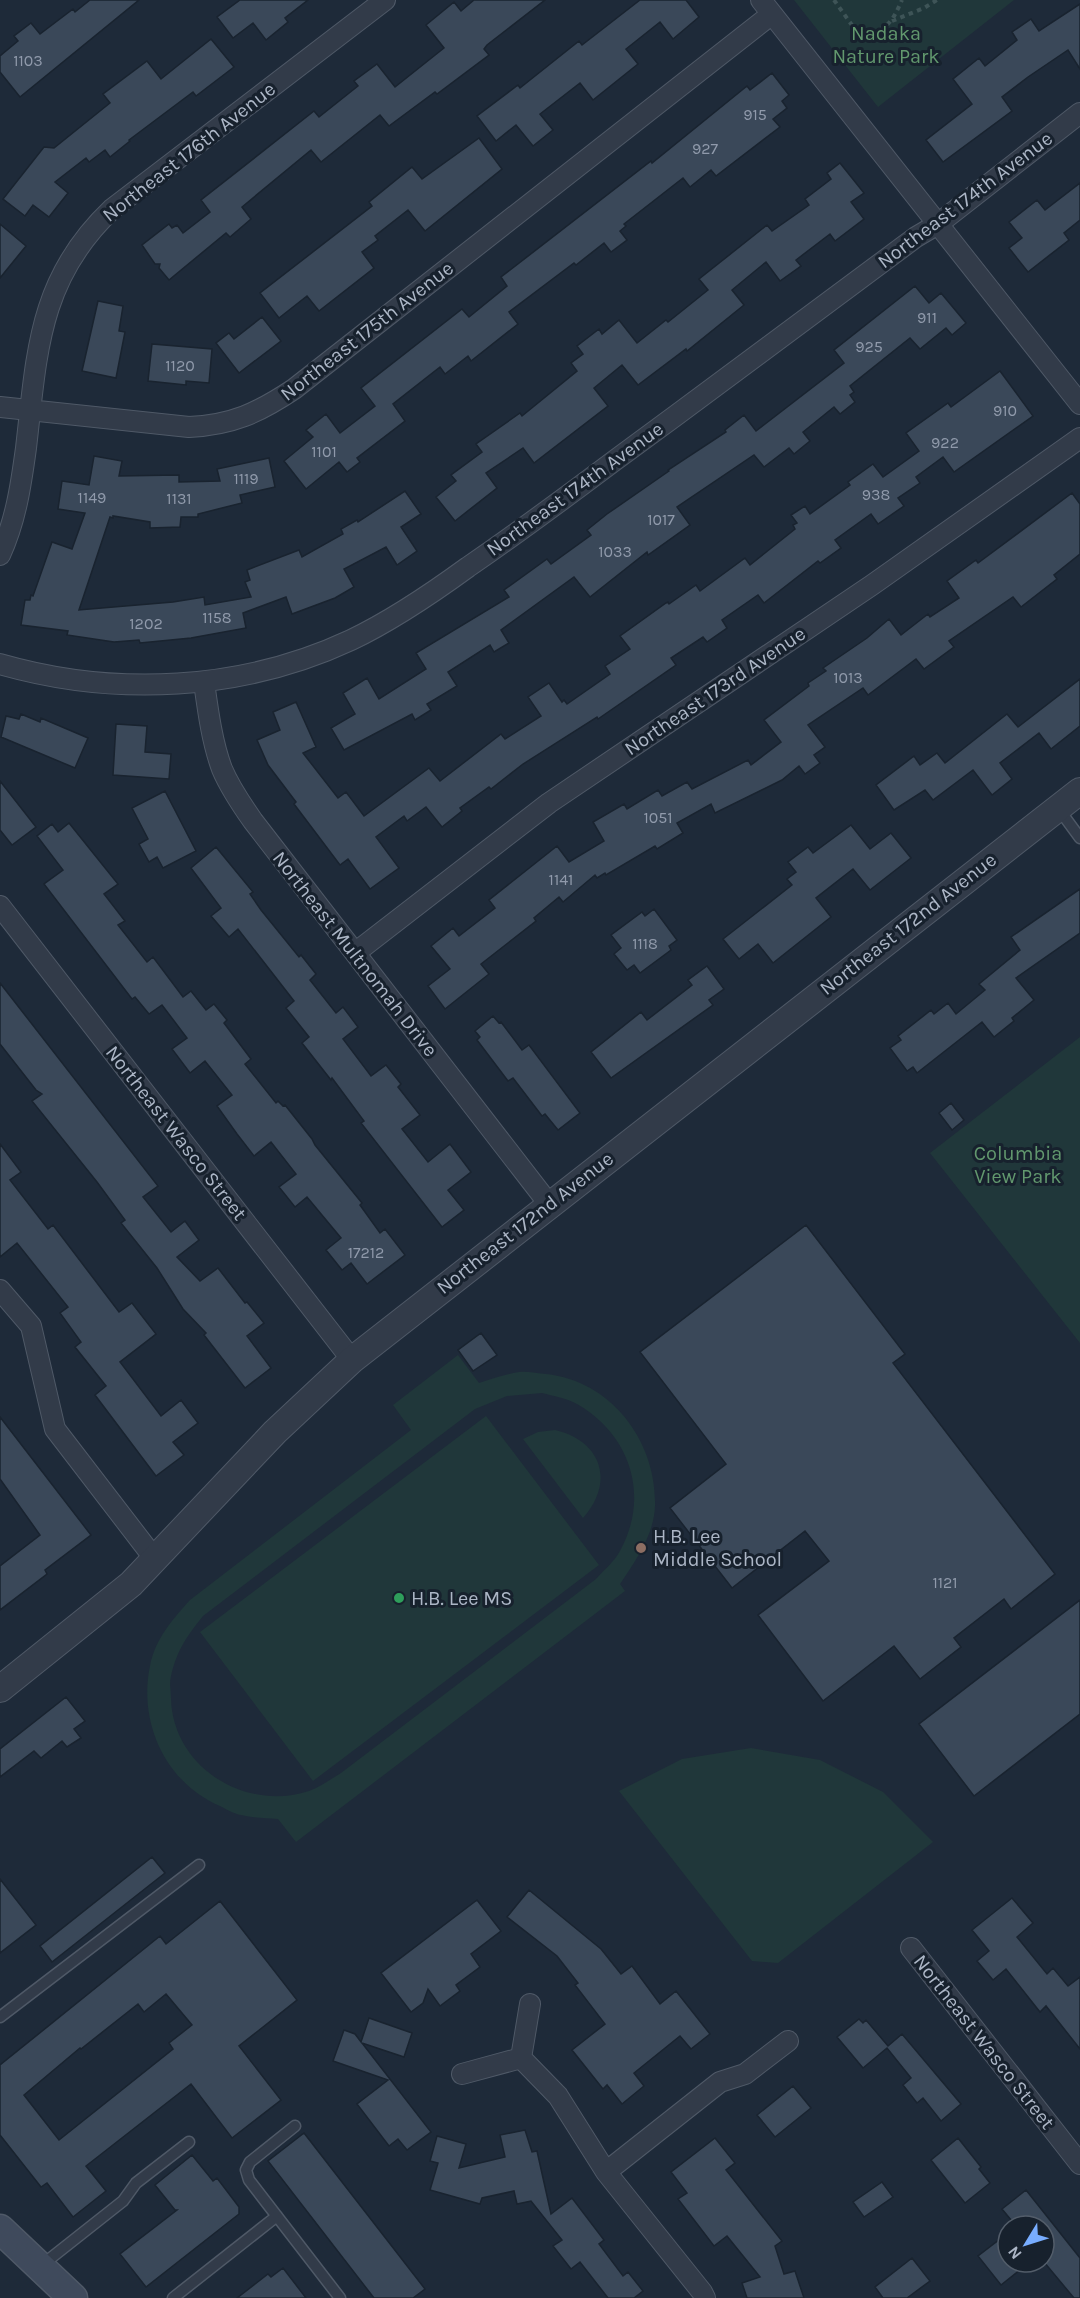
<svg xmlns="http://www.w3.org/2000/svg" width="1080" height="2298" font-family="Karla,sans-serif">
  <style>
    .green { fill: #20373a; fill-rule: evenodd }
    .building { fill: #3a4859; stroke: #19232f; stroke-width: 1.5; fill-rule: evenodd }
    .lines { fill: none; stroke-linecap: round; stroke-linejoin: round }
    .service-casing { stroke: #4f5967; stroke-width: 13 }
    .minor-casing { stroke: #4f5967; stroke-width: 22 }
    .tertiary-casing { stroke: #4f5967; stroke-width: 28 }
    .secondary-casing { stroke: #4f5967; stroke-width: 31 }
    .path { stroke: #3e5457; stroke-width: 4; stroke-dasharray: 4.5 4.5; stroke-linecap: butt }
    .service { stroke: #323b49; stroke-width: 10 }
    .minor { stroke: #323b49; stroke-width: 20 }
    .tertiary { stroke: #323b49; stroke-width: 26 }
    .secondary { stroke: #3f4a5c; stroke-width: 28 }
    .education-dot { fill: #8d6e63; stroke: #17212d; stroke-width: 2 }
    .leisure-dot { fill: #2e9e5b; stroke: #17212d; stroke-width: 2 }
    .labels { text-anchor: middle; dominant-baseline: central; stroke-width: 6; stroke-linejoin: round; paint-order: stroke }
    .number-label { font-size: 16px; fill: #909aab }
    .park-label { font-size: 20px; fill: #62986e; stroke: #17212d }
    .street-label { font-size: 20px; fill: #acb6c6; stroke: #17212d }
    .poi-label { font-size: 20px; fill: #acb6c6; stroke: #17212d; text-anchor: start }
  </style>
  <rect width="100%" height="100%" fill="#1e2a39"/>
  <path class="green" d="M794 0H1014L878 107Z
    M1080 1037V1343L930 1153Z
    M458 1355 479 1383C492 1379 506 1374 519 1372 528 1371 538 1374 546 1374 612 1381 657 1442 655 1506 654 1535 636 1560 620 1584L625 1591 296 1842 278 1819C266 1818 253 1818 241 1815 234 1814 226 1809 220 1806 166 1783 138 1723 150 1666 155 1639 173 1619 190 1600L411 1430 393 1405ZM542 1393C553 1396 567 1398 577 1404 631 1435 650 1496 620 1551 614 1562 603 1571 596 1579L341 1773C331 1779 320 1787 309 1791 245 1812 173 1767 171 1699 171 1691 169 1683 171 1676 177 1650 187 1636 203 1616L475 1409 507 1396Z
    M486 1416 599 1565 313 1781 200 1632Z
    M555 1430C602 1441 615 1482 583 1518L523 1439 538 1432Z
    M751 1748 820 1760 883 1792 933 1842 778 1963 752 1961 619 1791 682 1759Z"/>
  <path class="building" d="M90 0H139L20 97 0 72V56L18 41 14 36 31 23 40 34 73 9 75 12Z
    M240 0H308L285 18 288 22 266 40 253 23 233 38 217 17Z
    M474 0H545L487 45 484 49 489 55 437 94 435 92 389 126 380 115 321 162 311 150 242 207 251 219 230 237 226 233 169 280 159 268 160 264H155L142 245 169 224 172 228 177 225 183 233 210 212 201 200 314 111 319 117 358 86 354 81 377 64 395 87 444 48 426 25 454 2 461 11Z
    M640 0H686L699 17 673 39 660 22 626 49 638 64 593 100 580 83 540 114 553 130 533 146 516 125 496 141 477 116 518 85 520 88 579 41 582 45Z
    M1080 4V69L1068 50 1028 77 1002 97 1012 111 943 162 926 140 972 104 953 79 979 58 985 66 1017 40 1012 32 1031 19 1039 31Z
    M211 39 234 67 196 96 193 92 129 140 130 141 110 157 105 150 89 162 86 158 55 182 68 193 49 217 33 205 25 216 3 199 44 147 54 148 110 103 103 94 147 61 161 79Z
    M772 73 789 95 782 101 787 108 773 119 780 127 716 176 711 170 690 187 683 178 624 224 626 226 620 231 627 240 611 252 604 243 576 265 574 263 509 312 518 324 471 361 468 356 445 374 440 367 393 404 405 421 357 458 360 462 347 472 339 462 306 489 284 461 313 437 306 430 326 414 340 433 375 406 361 388 462 309 469 317 507 286 501 277 651 161 652 163 747 86 750 90Z
    M479 138 502 169 425 231 408 210 375 236 378 240 362 252 374 268 319 311 307 296 279 318 260 293 372 206 369 202 412 167 422 179Z
    M840 163 864 193 851 202 864 219 835 241 830 234 796 260 801 266 780 281 766 262 732 290 744 305 687 351 686 349 638 385 622 365 594 388 608 406 534 463 523 448 486 473 497 488 455 521 436 497 456 481 451 475 482 452 476 444 520 413 522 416 577 371 571 363 583 354 577 346 599 329 602 334 619 320 637 343 666 320 668 322 708 290 699 279 767 225 772 231 809 205 805 199 831 179 827 173Z
    M1080 183V220L1064 233 1069 240 1028 272 1009 248 1022 238 1009 222 1037 200 1045 210Z
    M0 224 26 246 0 278Z
    M915 286 929 303 941 293 966 323 952 335 946 328 920 349 910 338 850 386 854 392 850 395 855 402 840 414 834 407 803 432 810 441 794 454 789 448 764 467 754 455 677 507 690 525 648 555 647 552 590 597 574 577 501 630 509 643 494 652 490 645 448 672 457 686 427 704 431 710 415 720 412 714 344 750 331 728 355 714 343 693 367 678 379 699 426 669 416 653 509 597 504 590 547 559 551 564 591 535 587 530 607 514 669 471 668 470 726 432 725 430 744 415 756 431 844 363 834 350Z
    M98 301 123 306 119 331 125 332 116 378 82 371Z
    M262 317 281 341 239 373 216 343 229 333 234 339Z
    M152 344 212 349 209 383 186 381V385L148 381Z
    M1000 371 1033 416 954 472 943 457 916 477 920 483 898 498 904 506 878 524 871 514 835 540 841 548 820 563 818 561 764 603 758 595 722 620 727 628 707 642 703 637 671 658 676 665 598 719 597 717 523 764 491 789 489 787 460 808 462 811 442 827 426 807 407 821 404 816 376 837 399 868 370 889 348 859 340 865 294 804 296 802 268 765 257 740 280 730 273 712 296 702 316 747 303 753 338 798 346 792 364 816 429 768 440 781 501 734 505 739 541 716 528 697 549 683 562 702 564 700 567 704 610 674 605 666 630 649 620 636 666 603 668 602 669 604 696 585 700 591 745 558 750 565 795 529 793 525 797 523 791 515 805 506 810 514 850 485 848 482 873 464 883 477 919 451 906 433 948 403 951 407Z
    M94 456 122 461 119 476 179 475V482L220 481 217 469 269 458 275 487 240 495 242 503 198 514V517H181L180 527 150 528V522L113 516V518L110 517 79 610 173 602 204 597 205 605 251 597 245 582 250 580 247 570 299 550 302 557 343 534 341 529 357 520 358 522 405 491 421 514 401 527 417 551 397 565 386 547 344 569 354 587 335 598 292 614 286 597 243 613 246 628 191 638 140 643 139 640 114 642 67 635 68 631 21 625 25 600H30L31 595 33 596 52 542 72 549 85 513 58 509 62 481 89 485Z
    M1072 493 1080 504V554L1054 575 1057 579 1021 607 1013 597 949 641 954 647 924 669 916 659 868 695 863 688 808 725 825 747 814 755 820 763 805 774 799 766 782 780 715 813 711 804 677 823 683 833 657 849 655 846 606 875 605 873 597 878 595 875 563 902 559 897 534 918 536 921 481 964 489 974 445 1009 428 986 450 969 431 946 453 928 459 936 495 908 489 900 557 846 569 862 604 841 593 822 624 804 627 809 658 790 662 796 687 782 692 789 748 760 751 765 781 742 764 720 809 686 808 683 826 671 823 668 867 638 889 619 901 635 928 614 930 617 959 598 947 581 976 560 978 563Z
    M1080 679V726L1051 749 1039 733 1000 763 1012 779 992 795 973 770 933 800 925 790 894 810 876 785 914 756 920 765 937 753 945 763 1007 714 1018 727Z
    M21 714 40 722 41 718 88 738 75 768 1 737 6 716 19 719Z
    M116 724 147 726 145 752 171 754 169 779 113 775Z
    M0 781 36 827 12 845 0 830Z
    M165 791 196 851 163 868 157 857 149 862 139 844 148 839 132 808Z
    M69 823 118 884 104 894 125 921 118 925 147 962 153 957 183 997 191 991 206 1010 214 1004 227 1020 224 1023 251 1059 245 1064 276 1103 278 1101 283 1106 285 1105 312 1139 315 1145 362 1203 360 1205 380 1233 385 1229 405 1255 367 1284 351 1263 342 1270 326 1250 341 1238 307 1197 295 1207 279 1187 296 1174 271 1142 254 1156 237 1134 217 1106 232 1095 205 1061 190 1073 172 1049 187 1038 162 1005 149 1014 135 997 132 999 44 884 63 870 37 836 52 824 58 832Z
    M851 825 870 849 891 833 911 858 870 890 853 869 816 898 831 917 773 963 758 944 739 959 723 939 792 885 787 879 796 872 788 862 808 847 813 853Z
    M216 847 253 892 250 894 261 910 299 957 301 955 316 974 310 980 336 1013 343 1007 358 1027 343 1039 371 1076 386 1065 401 1084 398 1087 420 1115 402 1129 428 1162 450 1144 471 1172 448 1190 464 1210 442 1227 361 1123 364 1121 332 1078 331 1080 302 1043 309 1037 286 1008 294 1001 238 929 229 937 211 916 221 908 191 868Z
    M1080 889V933L1016 978 1034 1000 1012 1018 1014 1021 994 1037 982 1022 917 1073 913 1067 907 1071 890 1048 901 1040 898 1036 931 1010 934 1014 948 1003 956 1014 985 990 979 984 1020 950 1011 937Z
    M654 909 677 940 669 946 671 950 640 973 634 965 627 970 614 954 621 948 611 935 642 912 645 916Z
    M707 966 724 989 709 1000 713 1005 611 1078 591 1052 641 1012 647 1020 692 985 688 980Z
    M0 983 158 1186 143 1197 171 1232 185 1221 199 1240 177 1257 200 1281 218 1268 245 1303 247 1302 264 1323 247 1336 271 1368 245 1388 204 1335 206 1333 183 1309 157 1268 121 1223 125 1220 97 1182 32 1101 42 1094 36 1090 0 1044Z
    M493 1016 499 1023 501 1022 522 1050 529 1045 580 1113 558 1130 545 1114 542 1116 513 1078 508 1081 477 1040 480 1037 475 1031Z
    M951 1103 964 1120 952 1130 939 1113Z
    M0 1144 21 1172 10 1180 48 1229 53 1225 119 1312 132 1303 156 1334 120 1362 161 1416 181 1400 198 1423 173 1442 184 1455 156 1476 95 1395 106 1386 75 1347 81 1342 60 1313 68 1307 17 1243 0 1257Z
    M806 1225 905 1354 893 1363 1055 1574 1011 1609 1004 1599 954 1638 961 1647 920 1679 894 1646 823 1701 758 1615 829 1561 805 1531 732 1588 670 1508 726 1464 640 1352Z
    M481 1333 497 1355 473 1371 458 1350Z
    M0 1417 91 1535 45 1570 47 1574 0 1610V1566L40 1535 0 1479Z
    M1080 1600V1714L974 1796 919 1724Z
    M66 1697 85 1721 74 1729 81 1738 67 1747 62 1741 41 1758 34 1751 0 1777V1749Z
    M152 1857 165 1873 52 1962 40 1946Z
    M0 1879 36 1925 0 1953Z
    M529 1890 601 1949 621 1974 632 1966 660 2004 676 1991 710 2034 691 2049 680 2036 634 2073 644 2086 622 2104 607 2085 603 2089 572 2050 605 2024 575 1985 578 1983 557 1956 507 1917Z
    M1012 1898 1033 1923 1017 1937 1047 1974 1053 1968 1068 1986 1080 1977V2049L1046 2006 1040 2012 1006 1969 993 1980 977 1961 989 1951 972 1930Z
    M477 1900 501 1931 471 1954 480 1967 456 1985 460 1991 440 2006 428 1989 423 2003 411 2012 381 1973Z
    M220 1901 297 2000 239 2046 281 2100 232 2138 191 2084 86 2166 106 2191 73 2217 47 2183 41 2187 0 2135V2065L160 1936 166 1944ZM166 1994 192 2025 169 2043 173 2049 59 2140 24 2095 80 2048 81 2049 138 2004 144 2012Z
    M369 2018 412 2033 404 2057 362 2043 431 2132 407 2150 398 2139 389 2146 357 2104 388 2080 333 2061 344 2030 355 2034 361 2042Z
    M859 2019 863 2023 866 2020 888 2046 902 2034 961 2104 941 2121 923 2098 917 2103 903 2085 911 2078 887 2048 863 2068 837 2037Z
    M793 2086 811 2108 775 2137 757 2115Z
    M525 2130 532 2152 537 2151 551 2214 572 2198 604 2240 599 2244 623 2276 628 2272 643 2291 634 2298H608L580 2262 571 2269 553 2246 562 2240 531 2201 517 2204 514 2191 482 2198 480 2204 430 2190 438 2163 430 2161 437 2136 466 2144 459 2168 505 2157 500 2135Z
    M304 2133 425 2289 413 2298H374L268 2161Z
    M715 2138 735 2163 726 2170 782 2241 775 2246 784 2274 795 2271 804 2298H747L742 2283 760 2277 727 2236 714 2246 678 2199 687 2193 671 2172Z
    M958 2138 981 2167 979 2169 990 2183 965 2203 931 2160Z
    M192 2155 213 2181 217 2178 239 2207V2214L146 2287 120 2254 177 2210H175L155 2185Z
    M882 2182 893 2197 864 2217 853 2202Z
    M1026 2190 1080 2258V2298H1074L1044 2262V2226H1016L1002 2209Z
    M1008 2233V2262H1030L1001 2285 978 2256Z
    M912 2258 930 2281 907 2298H883L875 2287Z
    M283 2268 306 2298H237L268 2274 271 2277Z"/>
  <g class="lines">
    <defs>
      <path id="service" d="M1058 808 1080 838
        M0 2017 199 1865
        M295 2126 250 2162 246 2170 249 2180 340 2298
        M42 2265 123 2201 136 2183 189 2142
        M173 2298 277 2216"/>
      <path id="minor" d="M761 0 1080 404
        M0 407 189 427C232 425 258 413 294 389L772 14
        M0 555C16 520 21 485 26 448 37 353 38 279 112 209L385 0
        M0 664C115 697 242 691 351 640 393 620 431 594 468 567 518 533 566 497 614 461 715 387 815 312 916 237L938 224 1080 113
        M204 682C208 711 212 742 222 769 230 788 241 804 253 821L549 1204
        M0 906 352 1360
        M355 953 549 803 872 585 1080 438
        M0 1290 31 1326 55 1429 154 1558
        M911 1948 1080 2164
        M521 2058 530 2004
        M462 2074 521 2058 558 2096 606 2172 702 2292 705 2298
        M606 2172 720 2082 745 2074 788 2041"/>
      <path id="tertiary" d="M0 1689 131 1584 275 1432 352 1360 1080 791"/>
      <path id="secondary" d="M0 2229 73 2298"/>
    </defs>
    <use href="#service" class="service-casing"/>
    <use href="#minor" class="minor-casing"/>
    <use href="#tertiary" class="tertiary-casing"/>
    <use href="#secondary" class="secondary-casing"/>
    <path class="path" d="M834 0 854 28 865 35C889 28 892 22 902 0
      M892 21 924 8 937 0"/>
    <use href="#service" class="service"/>
    <use href="#minor" class="minor"/>
    <use href="#tertiary" class="tertiary"/>
    <use href="#secondary" class="secondary"/>
  </g>
  <circle class="education-dot" cx="641" cy="1548" r="6"/>
  <circle class="leisure-dot" cx="399" cy="1598" r="6"/>
  <g class="labels">
    <g class="number-label">
      <text x="28" y="60">1103</text>
      <text x="755" y="114">915</text>
      <text x="705" y="148">927</text>
      <text x="927" y="317">911</text>
      <text x="869" y="346">925</text>
      <text x="180" y="365">1120</text>
      <text x="1005" y="410">910</text>
      <text x="945" y="442">922</text>
      <text x="324" y="451">1101</text>
      <text x="246" y="478">1119</text>
      <text x="876" y="494">938</text>
      <text x="92" y="497">1149</text>
      <text x="179" y="498">1131</text>
      <text x="661" y="519">1017</text>
      <text x="615" y="551">1033</text>
      <text x="217" y="617">1158</text>
      <text x="146" y="623">1202</text>
      <text x="848" y="677">1013</text>
      <text x="658" y="817">1051</text>
      <text x="561" y="879">1141</text>
      <text x="645" y="943">1118</text>
      <text x="366" y="1252">17212</text>
      <text x="945" y="1582">1121</text>
    </g>
    <g class="park-label">
      <text x="886" y="33">Nadaka<tspan x="886" dy="23">Nature Park</tspan></text>
      <text x="1018" y="1153">Columbia<tspan x="1018" dy="23">View Park</tspan></text>
    </g>
    <g class="street-label">
      <text transform="translate(189 152) rotate(-38)">Northeast 176th Avenue</text>
      <text transform="translate(965 200) rotate(-37)">Northeast 174th Avenue</text>
      <text transform="translate(367 331) rotate(-38)">Northeast 175th Avenue</text>
      <text transform="translate(575 489) rotate(-36)">Northeast 174th Avenue</text>
      <text transform="translate(715 691) rotate(-34)">Northeast 173rd Avenue</text>
      <text transform="translate(908 924) rotate(-38)">Northeast 172nd Avenue</text>
      <text transform="translate(355 954) rotate(52)">Northeast Multnomah Drive</text>
      <text transform="translate(176 1133) rotate(52)">Northeast Wasco Street</text>
      <text transform="translate(525 1223) rotate(-38)">Northeast 172nd Avenue</text>
      <text transform="translate(984 2042) rotate(52)">Northeast Wasco Street</text>
    </g>
    <g class="poi-label">
      <text x="653" y="1536">H.B. Lee<tspan x="653" dy="23">Middle School</tspan></text>
      <text x="411" y="1598">H.B. Lee MS</text>
    </g>
  </g>
  <g transform="translate(1026 2244) rotate(232)"><circle r="28" fill="#17212d" stroke="#535d6a" stroke-width="1.5"/>
  <path d="M0-4.5L10 22L0 15L-10 22Z" fill="#78adff"/>
  <text y="-9" font-size="16" font-weight="bold" text-anchor="middle" fill="#acb6c6">N</text>
  </g>
</svg>
